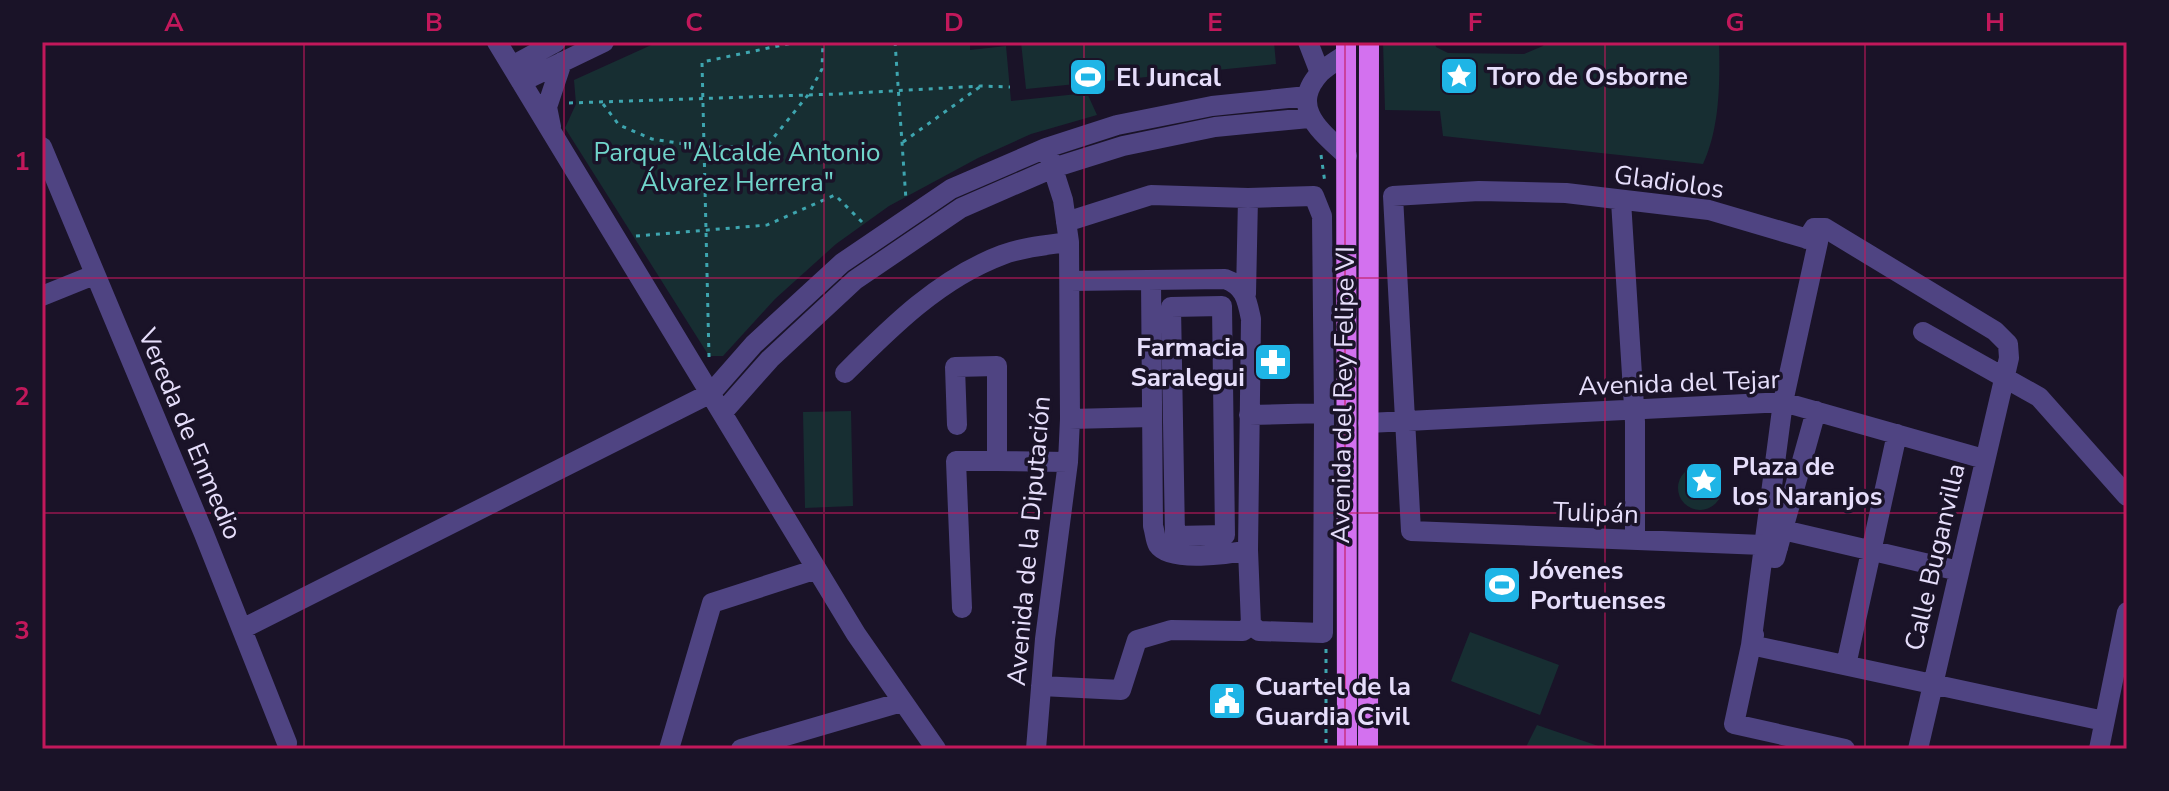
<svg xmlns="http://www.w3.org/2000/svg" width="2169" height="791" font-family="'Nunito Sans',sans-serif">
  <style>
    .green { fill: #172e32 }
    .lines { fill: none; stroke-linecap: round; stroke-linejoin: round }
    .path { stroke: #3ea5af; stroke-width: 3; stroke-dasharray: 4 6; stroke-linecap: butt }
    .minor { stroke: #4f4482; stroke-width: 20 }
    .major { stroke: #d371ef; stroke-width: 20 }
    .grid { fill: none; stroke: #c2185b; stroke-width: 2; stroke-opacity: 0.55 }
    .labels { text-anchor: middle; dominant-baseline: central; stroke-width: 7; stroke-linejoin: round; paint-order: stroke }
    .poi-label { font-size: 26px; font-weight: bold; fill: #e6defb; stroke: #1a1328; text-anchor: start }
    .park-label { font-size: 26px; fill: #71d5cb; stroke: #1a1328 }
    .street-label { font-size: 26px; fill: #e6defb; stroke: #1a1328 }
    .neatline { fill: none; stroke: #c2185b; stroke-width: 3 }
    .grid-label { font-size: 26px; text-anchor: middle; font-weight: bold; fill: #c2185b }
  </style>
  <rect width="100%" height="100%" fill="#1a1328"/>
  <path class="green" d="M658 42H970V50L1006 46 1011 101 1087 93 1097 115 1031 134 978 158 889 206 836 244 775 299 723 356H709L565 128 576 104 574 80Z
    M1021 42H1274L1276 64 1026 89Z
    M1383 42H1435L1436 47 1448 53 1524 54 1543 46 1545 42H1719C1720 82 1720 127 1703 164L1443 136 1440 111 1385 110Z
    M851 411 853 506 805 508 803 412Z
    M1678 488a22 22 0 1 1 44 0a22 22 0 1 1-44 0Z
    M1470 632 1559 665 1540 715 1451 681Z
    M1537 725 1607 749H1525Z"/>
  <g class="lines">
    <path class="path" d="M895 42 906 200
      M569 103 837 94 981 86 1010 87
      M603 104 619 125 652 139 704 147H766L808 95 822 69 823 42
      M903 142 981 86
      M1321 155 1325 183
      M636 236 767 225 835 195 865 225
      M709 357 702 62 797 42
      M1326 649V749"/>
    <path class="minor" d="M497 42 856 634 936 749
      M1308 42 1320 73
      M1346 54C1338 60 1327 66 1320 73 1288 108 1322 132 1347 156
      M512 66 556 42
      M521 82 604 42
      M551 127 547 107 562 62
      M42 147 204 534 287 743
      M1621 201 1635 422V540
      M1066 222 1151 195 1248 198 1314 196 1322 216 1324 413
      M1807 239 1814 228H1825L1995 331 2008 344 2009 358 1918 749
      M1070 281 1225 279C1245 286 1247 300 1251 319L1248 550C1230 554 1170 563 1158 545 1155 540 1155 532 1153 526L1151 280
      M1246 294 1248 198
      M42 296 94 275
      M1222 306 1225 535 1175 536 1171 307Z
      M1923 332 2039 397 2127 496
      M845 373C891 327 940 278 1002 255 1023 247 1047 245 1069 242
      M723 412 770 359 855 280 961 208 1053 168 1123 146 1215 127 1309 118
      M1249 415 1324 413 1323 633 1259 631 1251 625
      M1070 419 1152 417
      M1368 423 1783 402 1984 459
      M957 425 955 367 997 366V461L1068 462
      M1783 530 1959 571
      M1778 548 1763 545 1411 531 1393 196 1479 191 1566 193 1709 210 1818 242 1783 402 1751 645 1734 724 1845 749
      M1775 558 1816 411
      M962 608 956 461H997
      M242 629 711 393 754 344 842 263 951 189 1046 148 1117 125 1212 106 1307 96
      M1754 635 1751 645 2104 721
      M1846 665 1897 434
      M1041 686 1121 690 1137 640 1171 630 1243 631 1251 625 1248 550
      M669 749 712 603 817 569
      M741 749 902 702
      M1036 749 1045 639 1068 462 1070 419 1069 242 1063 200 1049 156
      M2099 749 2127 612"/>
    <path class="major" d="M1346 42 1347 749
      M1368 749 1369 42"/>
  </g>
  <path class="grid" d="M304 42V749M564 42V749M824 42V749M1084 42V749M1345 42V749M1605 42V749M1865 42V749M42 278H2127M42 513H2127"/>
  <defs>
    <symbol id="sight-square" viewBox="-11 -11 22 22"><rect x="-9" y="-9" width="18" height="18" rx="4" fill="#1fb5e6" stroke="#1a1328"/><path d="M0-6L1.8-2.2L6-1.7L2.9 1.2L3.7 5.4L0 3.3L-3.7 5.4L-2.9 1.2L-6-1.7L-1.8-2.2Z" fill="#fff"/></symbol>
    <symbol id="stadium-square" viewBox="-11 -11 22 22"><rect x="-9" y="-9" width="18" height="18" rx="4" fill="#1fb5e6" stroke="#1a1328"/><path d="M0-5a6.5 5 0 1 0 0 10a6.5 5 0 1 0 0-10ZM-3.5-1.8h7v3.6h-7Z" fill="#fff"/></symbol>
    <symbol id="pharmacy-square" viewBox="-11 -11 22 22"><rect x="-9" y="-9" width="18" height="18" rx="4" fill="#1fb5e6" stroke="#1a1328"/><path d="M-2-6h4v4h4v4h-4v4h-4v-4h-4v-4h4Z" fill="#fff"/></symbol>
    <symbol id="civic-square" viewBox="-11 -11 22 22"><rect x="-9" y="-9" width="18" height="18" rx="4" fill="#1fb5e6" stroke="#1a1328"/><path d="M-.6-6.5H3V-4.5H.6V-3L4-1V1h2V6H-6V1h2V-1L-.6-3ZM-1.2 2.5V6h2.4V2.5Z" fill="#fff"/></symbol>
  </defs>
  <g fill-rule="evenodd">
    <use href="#sight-square" x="1437" y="54" width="44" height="44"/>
    <use href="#stadium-square" x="1066" y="55" width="44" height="44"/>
    <use href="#pharmacy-square" x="1251" y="340" width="44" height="44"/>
    <use href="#sight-square" x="1682" y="459" width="44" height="44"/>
    <use href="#stadium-square" x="1480" y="563" width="44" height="44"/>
    <use href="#civic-square" x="1205" y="679" width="44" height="44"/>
  </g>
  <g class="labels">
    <g class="poi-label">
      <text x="1487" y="76">Toro de Osborne</text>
      <text x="1116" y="77">El Juncal</text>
      <text x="1245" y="347" text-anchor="end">Farmacia<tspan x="1245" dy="30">Saralegui</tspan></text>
      <text x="1732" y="466">Plaza de<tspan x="1732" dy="30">los Naranjos</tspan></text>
      <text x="1530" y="570">Jóvenes<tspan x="1530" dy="30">Portuenses</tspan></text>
      <text x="1255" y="686">Cuartel de la<tspan x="1255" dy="30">Guardia Civil</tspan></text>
    </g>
    <g class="park-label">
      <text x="737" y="152">Parque "Alcalde Antonio<tspan x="737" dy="30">Álvarez Herrera"</tspan></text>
    </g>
    <g class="street-label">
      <text transform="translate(1669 182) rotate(8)">Gladiolos</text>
      <text transform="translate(1679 383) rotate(-2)">Avenida del Tejar</text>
      <text transform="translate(1343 395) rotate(-89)">Avenida del Rey Felipe VI</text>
      <text transform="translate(190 434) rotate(67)">Vereda de Enmedio</text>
      <text transform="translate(1596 513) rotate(2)">Tulipán</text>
      <text transform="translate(1029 541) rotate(-85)">Avenida de la Diputación</text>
      <text transform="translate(1935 557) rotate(-77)">Calle Buganvilla</text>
    </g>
  </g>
  <rect width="2169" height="791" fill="none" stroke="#1a1328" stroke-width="88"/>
  <rect x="44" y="44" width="2081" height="703" class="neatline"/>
  <g class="grid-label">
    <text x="174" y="31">A</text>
    <text x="434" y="31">B</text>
    <text x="694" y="31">C</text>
    <text x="954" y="31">D</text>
    <text x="1215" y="31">E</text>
    <text x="1475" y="31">F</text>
    <text x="1735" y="31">G</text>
    <text x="1995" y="31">H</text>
    <text x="22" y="170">1</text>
    <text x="22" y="405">2</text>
    <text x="22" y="639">3</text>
  </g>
</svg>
